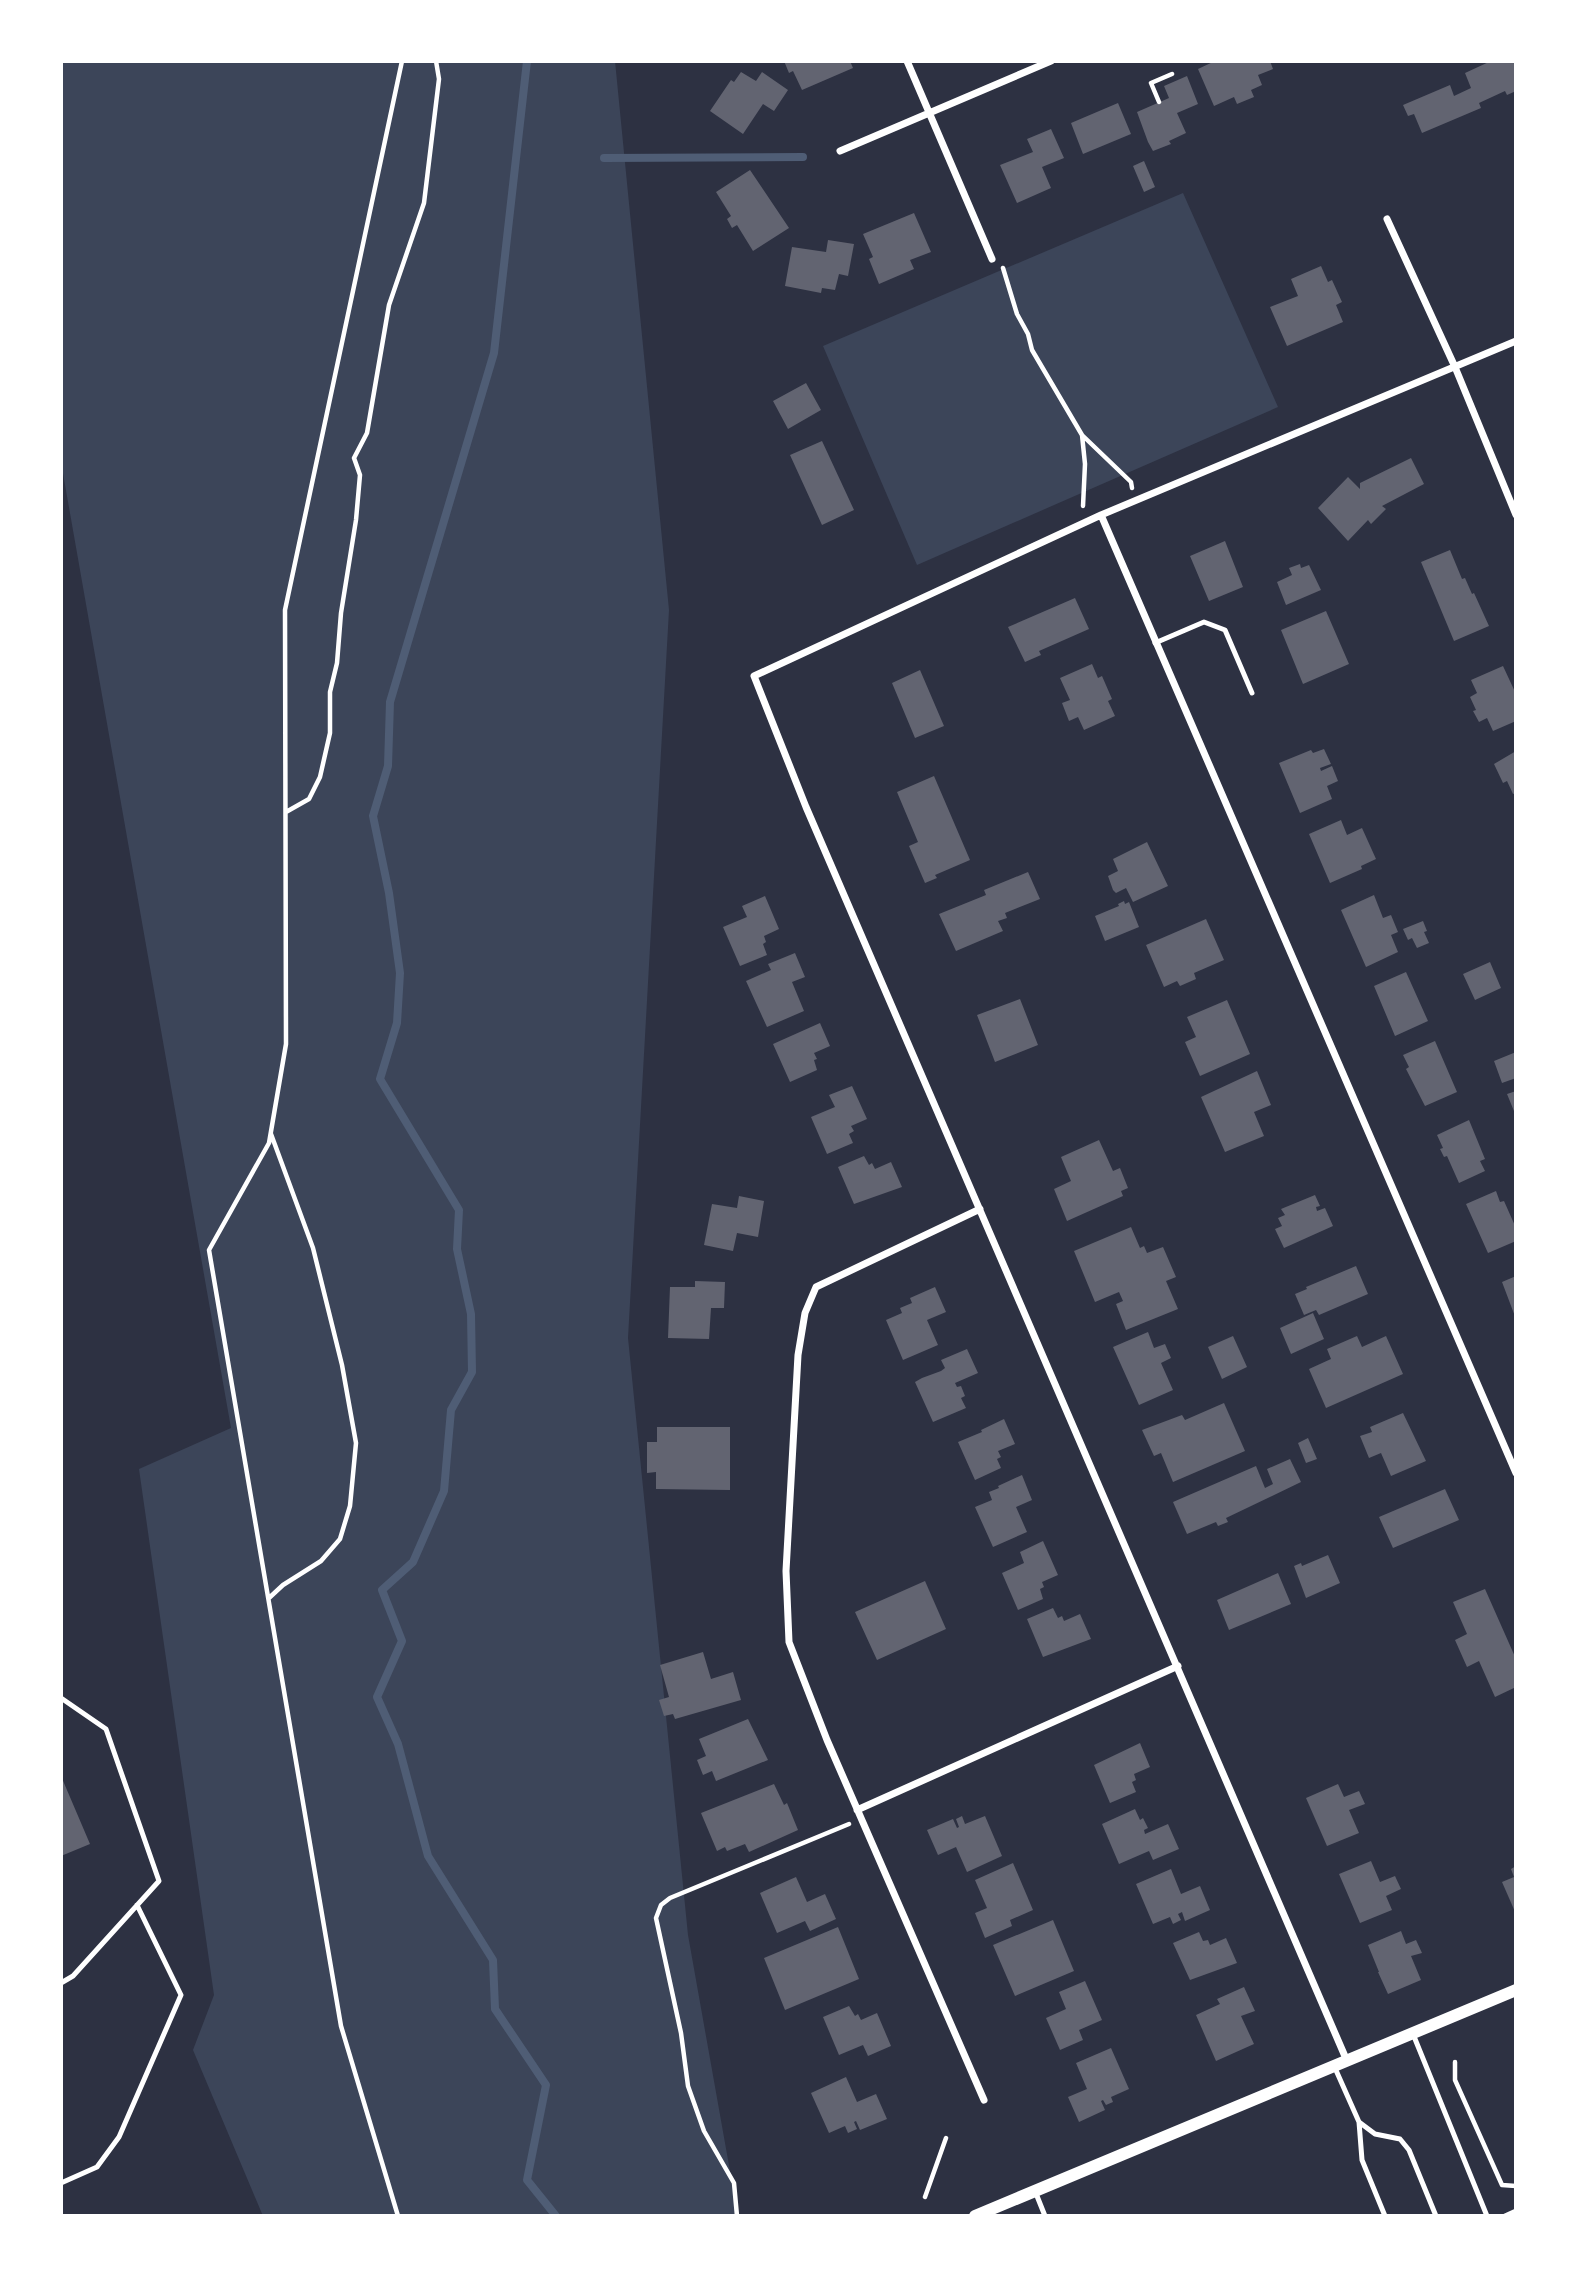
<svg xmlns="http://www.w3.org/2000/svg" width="1577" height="2277" font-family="Arial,sans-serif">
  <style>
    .green { fill: #3c4559 }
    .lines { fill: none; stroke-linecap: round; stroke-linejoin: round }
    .stream { stroke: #4f5d75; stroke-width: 8 }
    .building { fill: #626471 }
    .path { stroke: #fff; stroke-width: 4.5 }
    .service { stroke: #fff; stroke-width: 5 }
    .minor { stroke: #fff; stroke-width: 7 }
    .tertiary { stroke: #fff; stroke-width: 12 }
  </style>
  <rect width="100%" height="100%" fill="#2d3142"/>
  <path class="green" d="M61 61H615L669 610 628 1338 688 1935 738 2216H263L193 2050 214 1995 139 1469 231 1428 61 462Z
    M1183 193 1278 407 917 565 823 346Z"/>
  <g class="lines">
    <path class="stream" d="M527 61 494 353 390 702 388 766 373 816 389 893 400 973 397 1023 380 1079 459 1210 457 1249 471 1314 472 1372 451 1410 444 1491 413 1562 382 1590 402 1641 377 1697 398 1744 428 1856 493 1960 495 2009 546 2085 527 2180 556 2216
      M604 158 803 157"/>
  </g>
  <path class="building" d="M784 61H850L853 68 802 90 793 71 789 73Z
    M1215 61H1270L1273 69 1258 75 1262 85 1251 90 1254 97 1237 104 1234 97 1214 106 1198 69Z
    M1491 61H1513L1516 68V91L1507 95 1505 91 1479 103 1481 108 1422 133 1414 114 1408 116 1403 105 1450 85 1454 96 1471 88 1465 73Z
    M741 72 756 81 762 72 788 90 774 111 763 104 743 134 710 111 731 80 734 82Z
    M1187 76 1198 104 1177 113 1186 133 1169 141 1171 144 1153 151 1148 142 1137 112 1169 98 1164 86Z
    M1118 103 1131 134 1083 154 1071 123Z
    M1051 129 1064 158 1042 167 1051 188 1017 203 1000 165 1033 152 1027 139Z
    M1144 161 1155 187 1144 192 1133 166Z
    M750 170 789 228 753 251 737 225 732 228 727 219 731 216 716 192Z
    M914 213 931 252 910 260 914 269 879 284 869 259 873 257 863 234Z
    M828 240 854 244 848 276 839 274 835 290 822 288 821 293 785 286 792 247 826 252Z
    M1321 266 1328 282 1332 280 1342 302 1336 305 1343 322 1287 346 1270 307 1298 296 1291 279Z
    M806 383 821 410 788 429 773 401Z
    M822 441 854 510 822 525 790 455Z
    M1411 458 1424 484 1382 506 1386 509 1371 524 1368 520 1348 541 1318 508 1348 477 1360 489V483Z
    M1225 541 1243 587 1209 601 1190 556Z
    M1450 550 1462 579 1465 578 1472 594 1474 593 1489 626 1454 641 1421 562Z
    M1300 564 1301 568 1309 565 1321 590 1286 605 1277 582 1292 575 1289 568Z
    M1075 598 1089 629 1039 651 1041 655 1025 662 1008 627Z
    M1326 611 1349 664 1303 684 1281 630Z
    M1092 664 1098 678 1102 676 1112 699 1108 701 1115 716 1084 730 1078 717 1069 721 1062 703 1070 700 1060 678Z
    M1503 666 1516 694V721L1493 731 1487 718 1479 722 1473 711 1476 710 1470 697 1477 693 1471 680Z
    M920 670 944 726 915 738 892 683Z
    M1324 749 1331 764 1320 768 1321 771 1332 766 1338 781 1327 786 1332 799 1300 813 1279 763 1311 750 1313 753Z
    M1516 751V793L1513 794 1507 781 1503 783 1494 764Z
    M934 776 970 860 935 875 937 878 925 883 909 846 918 842 897 792Z
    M1341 820 1347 835 1362 828 1376 859 1361 866 1362 869 1330 883 1309 834Z
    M1147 842 1168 886 1133 902 1126 888 1116 893 1113 890 1108 876 1118 871 1113 859Z
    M1028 872 1040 899 1005 913 1007 918 998 921 1003 931 956 951 939 914 986 895 984 890Z
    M1374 895 1383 918 1391 915 1398 932 1391 935 1398 952 1366 967 1341 910Z
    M765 896 779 929 764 936 766 942 763 944 767 955 740 966 723 927 747 917 742 906Z
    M1124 901 1125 904 1129 902 1139 927 1105 941 1095 916 1119 906 1118 904Z
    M1206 919 1224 960 1194 973 1196 979 1180 986 1177 981 1164 987 1146 945Z
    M1423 921 1427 931 1424 932 1429 943 1417 948 1412 938 1408 940 1403 929Z
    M795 953 805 977 792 982 804 1011 767 1027 746 981 771 970 768 964Z
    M1490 962 1501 988 1475 1000 1463 974Z
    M1406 972 1428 1021 1395 1036 1374 986Z
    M1020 999 1038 1045 995 1062 977 1015Z
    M1227 1000 1250 1054 1200 1076 1185 1042 1196 1037 1187 1017Z
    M820 1023 830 1046 814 1053 817 1059 814 1060 817 1070 790 1082 773 1044Z
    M1435 1041 1457 1092 1425 1106 1406 1069 1409 1067 1403 1055Z
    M1516 1052V1078L1502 1083 1494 1061Z
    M1257 1071 1271 1105 1254 1112 1264 1136 1225 1152 1201 1097Z
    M852 1086 867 1119 851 1126 854 1131 849 1134 853 1143 827 1154 811 1117 835 1107 829 1095Z
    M1516 1091V1116L1507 1094Z
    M1469 1120 1485 1159 1480 1161 1485 1171 1459 1183 1447 1156 1444 1157 1440 1149 1443 1148 1437 1135Z
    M1099 1140 1113 1171 1120 1168 1128 1188 1121 1191 1123 1196 1067 1221 1054 1189 1071 1181 1061 1157Z
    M864 1156 869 1165 872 1163 875 1169 891 1162 902 1187 854 1204 838 1167Z
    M1496 1191 1500 1202 1504 1201 1516 1228V1241L1488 1253 1466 1204Z
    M1315 1195 1320 1206 1316 1207 1317 1211 1325 1208 1333 1226 1284 1248 1275 1229 1282 1226 1278 1218 1285 1215 1281 1209Z
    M739 1196 764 1201 758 1237 737 1233 733 1251 704 1245 712 1204 737 1208Z
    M1131 1227 1140 1248 1144 1246 1147 1253 1163 1247 1176 1277 1166 1281 1178 1309 1126 1330 1116 1304 1123 1301 1119 1292 1095 1302 1074 1251Z
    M1356 1266 1368 1294 1319 1315 1316 1310 1304 1315 1295 1294 1307 1289 1306 1287Z
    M1516 1276V1319L1502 1282Z
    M695 1281 725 1282 724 1308H711L709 1339 668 1338 670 1287H695Z
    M935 1287 946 1312 927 1320 938 1345 903 1360 886 1320 902 1313 900 1308 912 1303 910 1298Z
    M1313 1313 1324 1339 1291 1354 1280 1328Z
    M1148 1332 1154 1348 1165 1344 1171 1358 1161 1363 1173 1390 1139 1405 1113 1347Z
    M1233 1336 1247 1367 1222 1379 1208 1347Z
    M1357 1336 1362 1347 1386 1336 1403 1374 1326 1408 1309 1369 1331 1359 1327 1349Z
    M967 1349 978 1373 955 1383 957 1387 961 1386 965 1396 961 1398 966 1408 933 1422 915 1382 922 1378 941 1371 945 1368 941 1360Z
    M1224 1403 1245 1451 1173 1482 1161 1453 1154 1456 1142 1430 1182 1415 1185 1420Z
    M1403 1413 1426 1461 1391 1476 1381 1453 1369 1458 1360 1436 1372 1432 1370 1427Z
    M1004 1419 1015 1444 998 1451 1001 1457 997 1459 1001 1468 975 1480 958 1442 982 1432 981 1430Z
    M657 1427H730V1490L656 1489V1472L647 1473V1442H657Z
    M1308 1438 1317 1459 1306 1463 1298 1443Z
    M1290 1459 1301 1482 1226 1518 1228 1522 1218 1526 1216 1522 1187 1534 1173 1502 1256 1466 1265 1488 1273 1484 1267 1469Z
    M1022 1475 1032 1500 1016 1507 1027 1532 993 1547 975 1507 992 1500 989 1492 999 1488 998 1486Z
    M1445 1489 1459 1520 1393 1548 1379 1517Z
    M1043 1541 1058 1575 1042 1582 1044 1587 1040 1589 1043 1599 1018 1610 1002 1573 1024 1563 1020 1552Z
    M1328 1555 1340 1583 1306 1598 1294 1566 1301 1563 1302 1566Z
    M1278 1573 1291 1604 1229 1630 1217 1600Z
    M925 1581 946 1629 877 1660 855 1612Z
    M1485 1589 1516 1659V1687L1495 1697 1479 1661 1467 1667 1455 1640 1467 1634 1453 1602Z
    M1053 1608 1058 1618 1062 1616 1064 1621 1080 1614 1091 1639 1043 1657 1027 1619Z
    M703 1652 711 1679 733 1672 741 1700 675 1719 673 1714 664 1716 659 1700 669 1697 660 1665Z
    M748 1719 768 1760 716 1781 712 1771 703 1775 697 1760 706 1756 699 1739Z
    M1140 1743 1150 1767 1134 1774 1136 1780 1132 1782 1136 1792 1110 1803 1094 1765Z
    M61 1776 90 1844 61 1856Z
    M774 1784 784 1805 787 1803 798 1830 749 1852 745 1844 727 1851 725 1847 717 1851 701 1813Z
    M1338 1784 1344 1797 1359 1791 1365 1804 1349 1810 1359 1833 1327 1846 1306 1798Z
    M1135 1809 1140 1820 1143 1818 1148 1828 1144 1830 1145 1834 1168 1824 1179 1849 1153 1860 1149 1851 1119 1864 1102 1824Z
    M962 1816 965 1824 985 1816 1002 1856 967 1872 956 1847 938 1855 927 1830 953 1819 957 1828 959 1827 956 1819Z
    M1371 1861 1380 1882 1395 1876 1401 1889 1386 1896 1392 1910 1360 1923 1339 1874Z
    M1013 1863 1033 1910 1010 1920 1012 1926 985 1938 975 1913 987 1908 975 1880Z
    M1516 1866V1914L1502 1882 1514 1877 1511 1869Z
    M1171 1869 1181 1894 1200 1886 1210 1910 1185 1921 1182 1912 1178 1914 1181 1920 1173 1924 1170 1917 1153 1924 1136 1884Z
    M796 1877 807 1902 825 1894 836 1919 810 1931 805 1921 777 1933 760 1893Z
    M1053 1920 1074 1971 1015 1996 993 1945Z
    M838 1927 859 1979 785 2010 764 1958Z
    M1401 1931 1406 1944 1416 1940 1422 1953 1411 1956 1421 1980 1388 1994 1378 1972H1379L1368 1945Z
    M1199 1932 1203 1941 1208 1940 1210 1945 1226 1938 1237 1963 1190 1980 1173 1943Z
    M1085 1981 1102 2020 1079 2030 1083 2040 1060 2050 1046 2018 1066 2009 1059 1992Z
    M1244 1987 1255 2011 1241 2016 1254 2044 1216 2061 1196 2015 1220 2004 1217 1999Z
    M849 2006 855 2016 858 2014 861 2020 877 2013 891 2046 868 2056 863 2045 839 2055 823 2017Z
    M1111 2048 1129 2089 1111 2097 1113 2102 1106 2105 1103 2100 1101 2101 1105 2110 1079 2122 1068 2097 1087 2089 1076 2063Z
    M846 2077 857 2102 876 2094 887 2119 860 2130 856 2121 854 2122 857 2129 848 2133 845 2126 829 2133 811 2093Z"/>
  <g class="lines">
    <path class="path" d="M1159 102 1151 83 1172 74
      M1003 268 1017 314 1028 334 1032 350 1082 435 1085 464 1083 506
      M1082 435 1131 482 1132 488
      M286 812 309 799 320 777 330 733V692L337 663 341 613 356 520 360 475 354 458 367 433 389 305 424 203 439 79 436 61
      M269 1598 283 1585 321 1561 340 1539 350 1506 356 1443 342 1365 313 1248 271 1134
      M1455 2062V2080L1502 2185 1516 2186
      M925 2197 946 2138
      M398 2216 341 2026 209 1250 269 1143 286 1044 285 610 402 61
      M737 2216 734 2183 704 2131 688 2086 681 2033 656 1918 661 1905 670 1898 849 1824"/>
    <path class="service" d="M1155 643 1204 622 1225 630 1252 693
      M61 1698 106 1729 159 1881 73 1976 61 1983
      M1413 2034 1487 2216
      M1335 2068 1359 2122 1362 2160 1385 2216
      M1359 2122 1375 2134 1400 2139 1409 2150 1436 2216
      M61 2183 97 2167 119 2137 181 1995 137 1905
      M1035 2191 1045 2216
      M1505 2216 1516 2211"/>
    <path class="minor" d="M907 61 992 259
      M840 151 1051 61
      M1387 219 1455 367 1516 515
      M1101 515 1516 1473
      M980 1209 816 1287 805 1313 798 1355 786 1571 789 1642 827 1740 984 2100
      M857 1810 1178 1666
      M1347 2061 806 807 754 676 1101 515 1516 341"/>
    <path class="tertiary" d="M975 2216 1516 1990"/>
  </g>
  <rect width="1577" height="2277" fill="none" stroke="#ffffff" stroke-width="126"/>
</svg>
